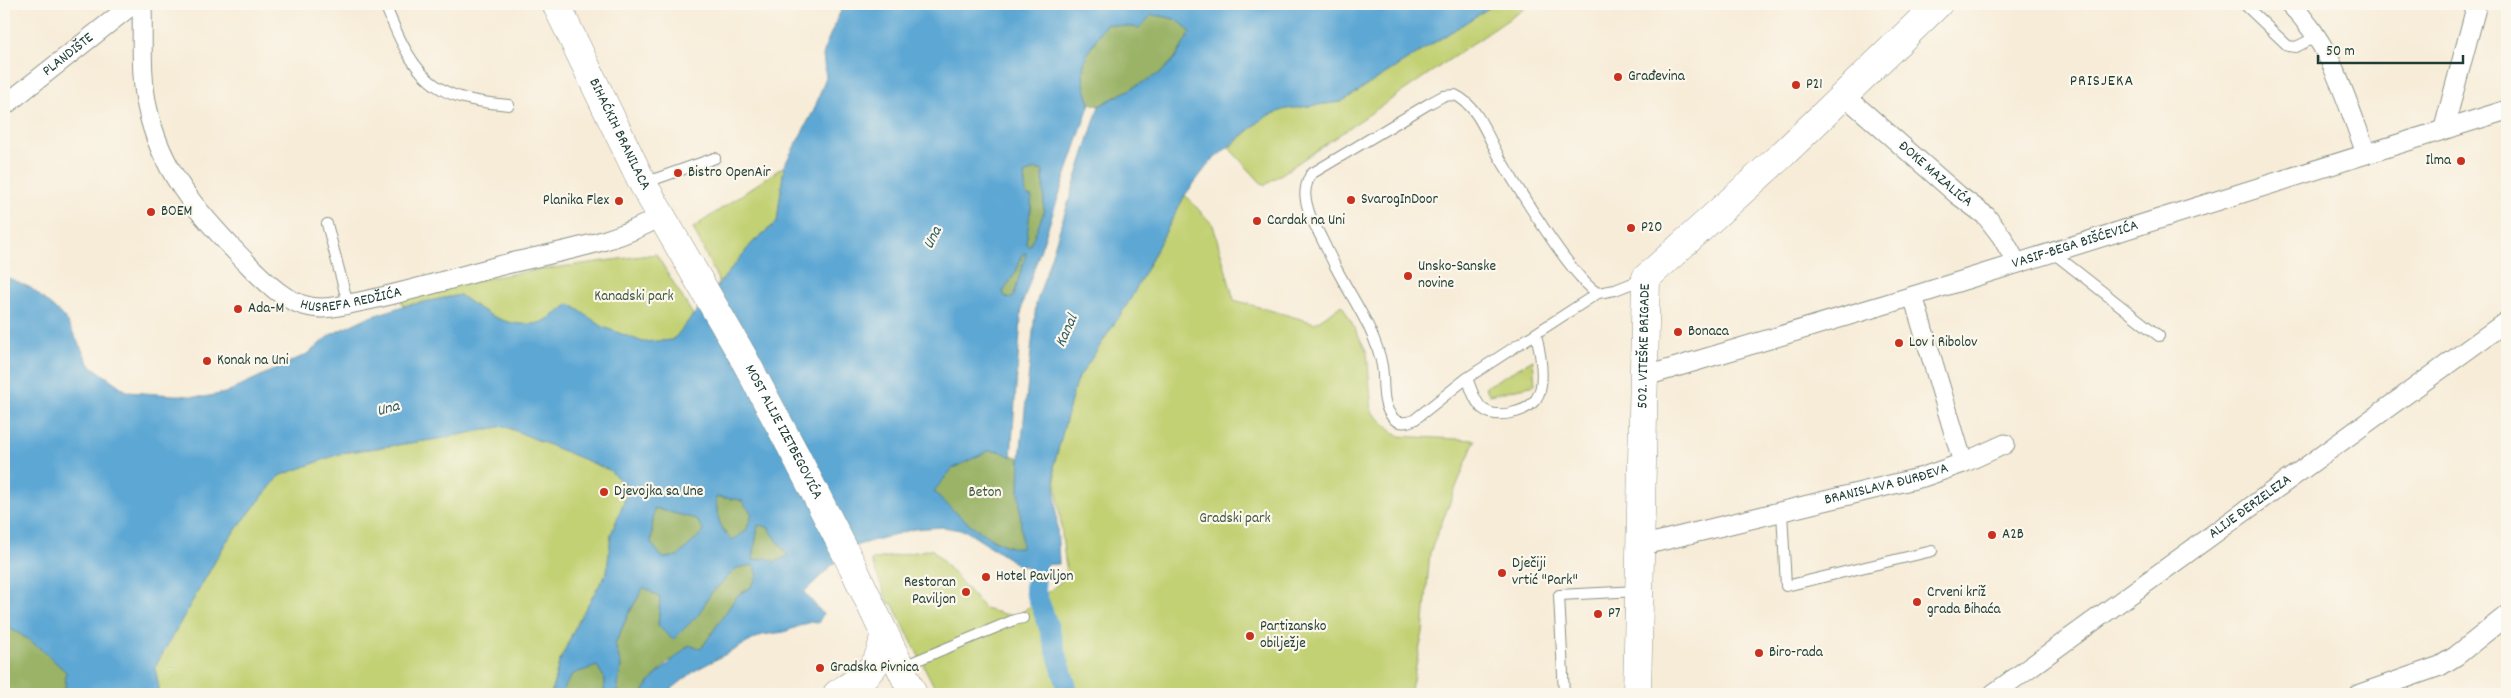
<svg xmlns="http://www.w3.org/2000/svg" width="2511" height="698" font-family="Dekko,sans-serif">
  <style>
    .green { fill: #c3d174; stroke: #718754 }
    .forest { fill: #9ab366; stroke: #5c784d }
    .water { fill: #5da7d4; stroke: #3e7284; fill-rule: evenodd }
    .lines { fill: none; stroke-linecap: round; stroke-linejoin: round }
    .canal { stroke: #5da7d4; stroke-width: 20 }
    .lane-casing { stroke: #8b9486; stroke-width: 12 }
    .street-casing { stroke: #8b9486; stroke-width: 21 }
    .secondary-casing { stroke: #8b9486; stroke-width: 29 }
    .lane { stroke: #fff; stroke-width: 10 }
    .street { stroke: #fff; stroke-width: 19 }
    .secondary { stroke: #fff; stroke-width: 28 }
    .poi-dot { fill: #c8321e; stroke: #fbf7ec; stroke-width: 2 }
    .labels { text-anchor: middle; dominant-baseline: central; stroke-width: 4.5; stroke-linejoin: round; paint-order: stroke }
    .street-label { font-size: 15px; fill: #1f3d34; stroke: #fbf7ec }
    .poi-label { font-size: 15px; fill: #1f3d34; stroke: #fbf7ec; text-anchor: start }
    .park-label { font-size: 15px; fill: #405b41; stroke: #fbf7ec }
    .neighbourhood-label { font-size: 16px; letter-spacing: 1px; fill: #1f3d34; stroke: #fbf7ec }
    .water-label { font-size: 16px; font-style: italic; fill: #325d64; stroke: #fbf7ec }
  </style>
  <rect width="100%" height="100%" fill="#fbf7ec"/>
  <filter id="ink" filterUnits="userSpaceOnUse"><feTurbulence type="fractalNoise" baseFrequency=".02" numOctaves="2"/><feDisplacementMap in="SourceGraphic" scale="10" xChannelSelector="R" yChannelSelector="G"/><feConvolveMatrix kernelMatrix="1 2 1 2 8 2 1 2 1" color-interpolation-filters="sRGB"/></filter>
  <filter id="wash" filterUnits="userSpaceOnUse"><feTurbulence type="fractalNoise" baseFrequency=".0096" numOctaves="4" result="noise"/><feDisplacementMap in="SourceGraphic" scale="20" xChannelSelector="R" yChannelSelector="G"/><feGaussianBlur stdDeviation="1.12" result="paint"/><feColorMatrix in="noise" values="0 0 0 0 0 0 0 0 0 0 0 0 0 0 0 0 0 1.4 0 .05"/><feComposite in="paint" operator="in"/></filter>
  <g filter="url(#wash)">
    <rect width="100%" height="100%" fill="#f7ecd8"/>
    <path class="green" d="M1495 4H1531L1264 186 1229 148 1265 117 1286 109 1341 102Z
      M784 166 777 222 753 242 720 284 693 228Z
      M1185 195 1213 225 1234 300 1315 323 1342 305 1367 352 1372 412 1398 436 1475 440 1430 552 1423 632 1410 694H938L892 603 889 604 871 560 932 549 985 609 1016 617 1067 577 1054 465 1076 382 1130 300Z
      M656 254 693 315 673 340 643 342 603 327 570 304C561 310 549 320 539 323 508 329 484 313 460 295L403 306 399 293 524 272Z
      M1533 360 1535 385 1490 395 1485 387Z
      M504 426 610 470 629 489 611 534 607 572 577 623 559 663 551 694H160L155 667 226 542 279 476 342 453 438 439Z"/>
    <path class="forest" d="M1152 15C1168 17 1181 18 1190 33 1182 47 1175 60 1163 71 1146 87 1119 92 1099 106L1090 103C1075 65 1086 55 1106 24L1139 28Z
      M1035 169 1043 171 1044 212 1030 247 1026 244 1028 219 1032 208 1026 195 1024 174Z
      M1027 253 1013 299 1006 298 1003 292 1017 270 1022 254Z
      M988 451H1000L1020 458 1019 489 1023 549C995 548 950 511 933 491L952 469Z
      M716 497 741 500 753 514 746 531 732 540C718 528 717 514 716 497Z
      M654 508 696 519 705 531 678 556 663 558 651 543Z
      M758 525 768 527 788 556 775 563 753 560Z
      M753 565 759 575 751 587 737 596 701 649 669 661 651 680 642 694H624L617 692 621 666 615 645 628 615 644 587 660 598 658 626 699 614 711 593 737 568Z
      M4 626C28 636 48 654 66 672L65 694H4Z
      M597 666 605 679 604 694H564L562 689 573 674Z"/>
    <path class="water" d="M844 4H1495L1341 102 1286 109 1265 117 1210 162 1185 195 1130 300 1076 382 1054 465 1059 564 1020 566 966 531 943 527 914 529 851 547 804 592 823 614 818 623 810 622 784 632 762 635 696 670 665 694H642L651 680 689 645 701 649 737 596 751 587 758 575 753 565 737 568 711 593 699 614 673 640 658 626 660 598 644 587 628 615 615 644 621 666 617 692 624 694H604L605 679 597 666 573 674 563 689 564 694H551L559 663 577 623 607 572 611 534 629 489 609 470 504 426 438 439 342 453 279 476 226 542 155 667 160 694H65L66 672C47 654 28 636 4 626V276L31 288 65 318 90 365 128 392 204 397 225 393 309 353 330 335 364 319 403 306 460 295C484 313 508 329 539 323 549 320 561 310 570 304L603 327 643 342 673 340 753 242 777 222 784 166 814 110 826 77 823 56 826 44ZM1152 15C1169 17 1181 18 1190 33L1176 57 1162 72 1099 106 1036 304 1020 458 1019 489 1022 548C998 551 949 509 934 491L952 469 988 451H1000L1011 457 1022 305 1090 103C1075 65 1086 55 1106 24L1139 28ZM1036 169 1043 171 1044 212 1029 247 1026 244 1032 197 1026 195 1024 174ZM1026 253 1013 298H1006L1003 292 1017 270 1022 254ZM716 497 741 500 752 514 746 531 732 540C718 528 717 514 716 497ZM654 508 696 519 704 531 678 556 663 558 651 543ZM758 525 768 527 788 556 775 562 767 558 753 560Z"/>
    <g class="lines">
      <path class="canal" d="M1038 538 1035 590 1048 625 1069 694"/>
    </g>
  </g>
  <g filter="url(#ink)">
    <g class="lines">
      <defs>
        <path id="lane" d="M392 4 386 7C397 34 412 71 438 87 457 100 487 103 509 105
          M2244 4 2288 46 2296 47 2316 37
          M644 183 715 158
          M327 224 348 304
          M2052 252 2159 336
          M1598 293C1575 282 1517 187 1501 160 1488 139 1479 106 1455 95L1443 96 1430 103 1311 174C1302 190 1305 201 1311 218 1320 234 1327 250 1335 266 1351 297 1376 331 1382 366 1385 383 1380 403 1393 418 1398 424 1406 423 1414 420L1467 378 1598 293 1615 290 1643 279
          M1467 378C1471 388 1475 403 1483 409 1497 420 1527 412 1536 399 1547 384 1540 351 1536 334
          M1782 512 1786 586 1932 551
          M901 667 1014 620 1023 618
          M1564 694 1559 595 1638 591"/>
        <g id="street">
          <path id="s1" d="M142 4C143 37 140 73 147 106 160 170 197 212 241 257 261 277 282 302 311 307 327 310 343 305 359 302 405 293 450 279 495 267 551 252 611 246 661 216"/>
          <path d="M2290 4C2332 45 2346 100 2366 153"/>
          <path id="s2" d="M1844 95 1958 195 1986 216 2002 237 2016 262"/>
          <path id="s3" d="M4 106 133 4"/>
          <path d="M2444 128 2477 4"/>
          <path id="s4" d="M1643 377 1913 296 2507 110"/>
          <path d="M1963 463 2005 444"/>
          <path id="s5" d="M1640 546 1923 477 1963 463 1913 296"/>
          <path id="s6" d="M1993 694 2507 321"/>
          <path d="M2360 694 2440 666 2456 656 2507 615"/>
        </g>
        <g id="secondary">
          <path id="s7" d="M556 4 643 184 742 355 795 454 853 567 913 694"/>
          <path d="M837 694C865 676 881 669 884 633"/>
          <path id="s8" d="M1637 694 1646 278 1784 153 1938 4"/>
        </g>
      </defs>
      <use href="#lane" class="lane-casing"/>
      <use href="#street" class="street-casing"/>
      <use href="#secondary" class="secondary-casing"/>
      <use href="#lane" class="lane"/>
      <use href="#street" class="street"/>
      <use href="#secondary" class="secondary"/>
    </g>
  </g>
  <g class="poi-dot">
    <circle cx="1618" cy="77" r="5"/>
    <circle cx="1796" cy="85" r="5"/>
    <circle cx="2461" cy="161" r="5"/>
    <circle cx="678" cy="173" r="5"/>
    <circle cx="1351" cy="200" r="5"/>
    <circle cx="619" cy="201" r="5"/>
    <circle cx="151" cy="212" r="5"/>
    <circle cx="1257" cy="221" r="5"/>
    <circle cx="1631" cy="228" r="5"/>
    <circle cx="1408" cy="276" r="5"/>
    <circle cx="238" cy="309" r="5"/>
    <circle cx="1678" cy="332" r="5"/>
    <circle cx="1899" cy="343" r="5"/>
    <circle cx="207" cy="361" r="5"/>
    <circle cx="604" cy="492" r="5"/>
    <circle cx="1992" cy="535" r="5"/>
    <circle cx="1502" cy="573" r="5"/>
    <circle cx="986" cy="577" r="5"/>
    <circle cx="966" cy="592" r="5"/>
    <circle cx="1917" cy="602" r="5"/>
    <circle cx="1598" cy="614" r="5"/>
    <circle cx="1250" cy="636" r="5"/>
    <circle cx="1759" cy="653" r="5"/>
    <circle cx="820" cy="668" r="5"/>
  </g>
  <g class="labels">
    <g class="street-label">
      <text stroke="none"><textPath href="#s3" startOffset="82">PLANDIŠTE</textPath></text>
      <text stroke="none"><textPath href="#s7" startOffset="145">BIHAĆKIH BRANILACA</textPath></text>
      <text stroke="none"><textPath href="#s2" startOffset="121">ĐOKE MAZALIĆA</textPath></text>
      <text stroke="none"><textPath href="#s4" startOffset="452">VASIF-BEGA BIŠĆEVIĆA</textPath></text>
      <text stroke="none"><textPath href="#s1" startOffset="411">HUSREFA REDŽIĆA</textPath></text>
      <text stroke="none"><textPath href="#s8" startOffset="348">502. VITEŠKE BRIGADE</textPath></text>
      <text stroke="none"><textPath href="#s7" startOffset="485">MOST ALIJE IZETBEGOVIĆA</textPath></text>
      <text stroke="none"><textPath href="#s5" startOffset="254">BRANISLAVA ĐURĐEVA</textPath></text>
      <text stroke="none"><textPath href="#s6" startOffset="318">ALIJE ĐERZELEZA</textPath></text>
    </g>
    <g class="poi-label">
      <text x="1628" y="77">Građevina</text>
      <text x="1806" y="85">P21</text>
      <text x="2451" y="161" text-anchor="end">Ilma</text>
      <text x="688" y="173">Bistro OpenAir</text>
      <text x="1361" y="200">SvarogInDoor</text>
      <text x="609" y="201" text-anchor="end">Planika Flex</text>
      <text x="161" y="212">BOEM</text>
      <text x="1267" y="221">Cardak na Uni</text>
      <text x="1641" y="228">P20</text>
      <text x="1418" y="267">Unsko-Sanske<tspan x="1418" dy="17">novine</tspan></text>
      <text x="248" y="309">Ada-M</text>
      <text x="1688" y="332">Bonaca</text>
      <text x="1909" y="343">Lov i Ribolov</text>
      <text x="217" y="361">Konak na Uni</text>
      <text x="614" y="492">Djevojka sa Une</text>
      <text x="2002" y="535">A2B</text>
      <text x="1512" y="564">Dječiji<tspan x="1512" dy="17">vrtić "Park"</tspan></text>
      <text x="996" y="577">Hotel Paviljon</text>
      <text x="956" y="583" text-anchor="end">Restoran<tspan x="956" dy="17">Paviljon</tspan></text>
      <text x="1927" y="593">Crveni križ<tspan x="1927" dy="17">grada Bihaća</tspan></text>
      <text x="1608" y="614">P7</text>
      <text x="1260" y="627">Partizansko<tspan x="1260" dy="17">obilježje</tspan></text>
      <text x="1769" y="653">Biro-rada</text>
      <text x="830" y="668">Gradska Pivnica</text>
    </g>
    <g class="park-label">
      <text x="634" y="297">Kanadski park</text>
      <text x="985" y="493">Beton</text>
      <text x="1235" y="519">Gradski park</text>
    </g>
    <g class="neighbourhood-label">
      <text x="2102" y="81">PRISJEKA</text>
    </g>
    <g class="water-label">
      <text transform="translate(933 238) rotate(-63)">Una</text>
      <text transform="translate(1067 331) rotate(-66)">Kanal</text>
      <text transform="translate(388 409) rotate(-14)">Una</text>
    </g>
  </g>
  <rect width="2511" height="698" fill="none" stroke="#fbf7ec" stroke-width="20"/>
  <path d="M2318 55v8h145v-8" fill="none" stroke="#1f3d34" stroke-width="2.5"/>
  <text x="2326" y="55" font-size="15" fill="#1f3d34" stroke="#fbf7ec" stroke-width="4" paint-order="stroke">50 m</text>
</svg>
